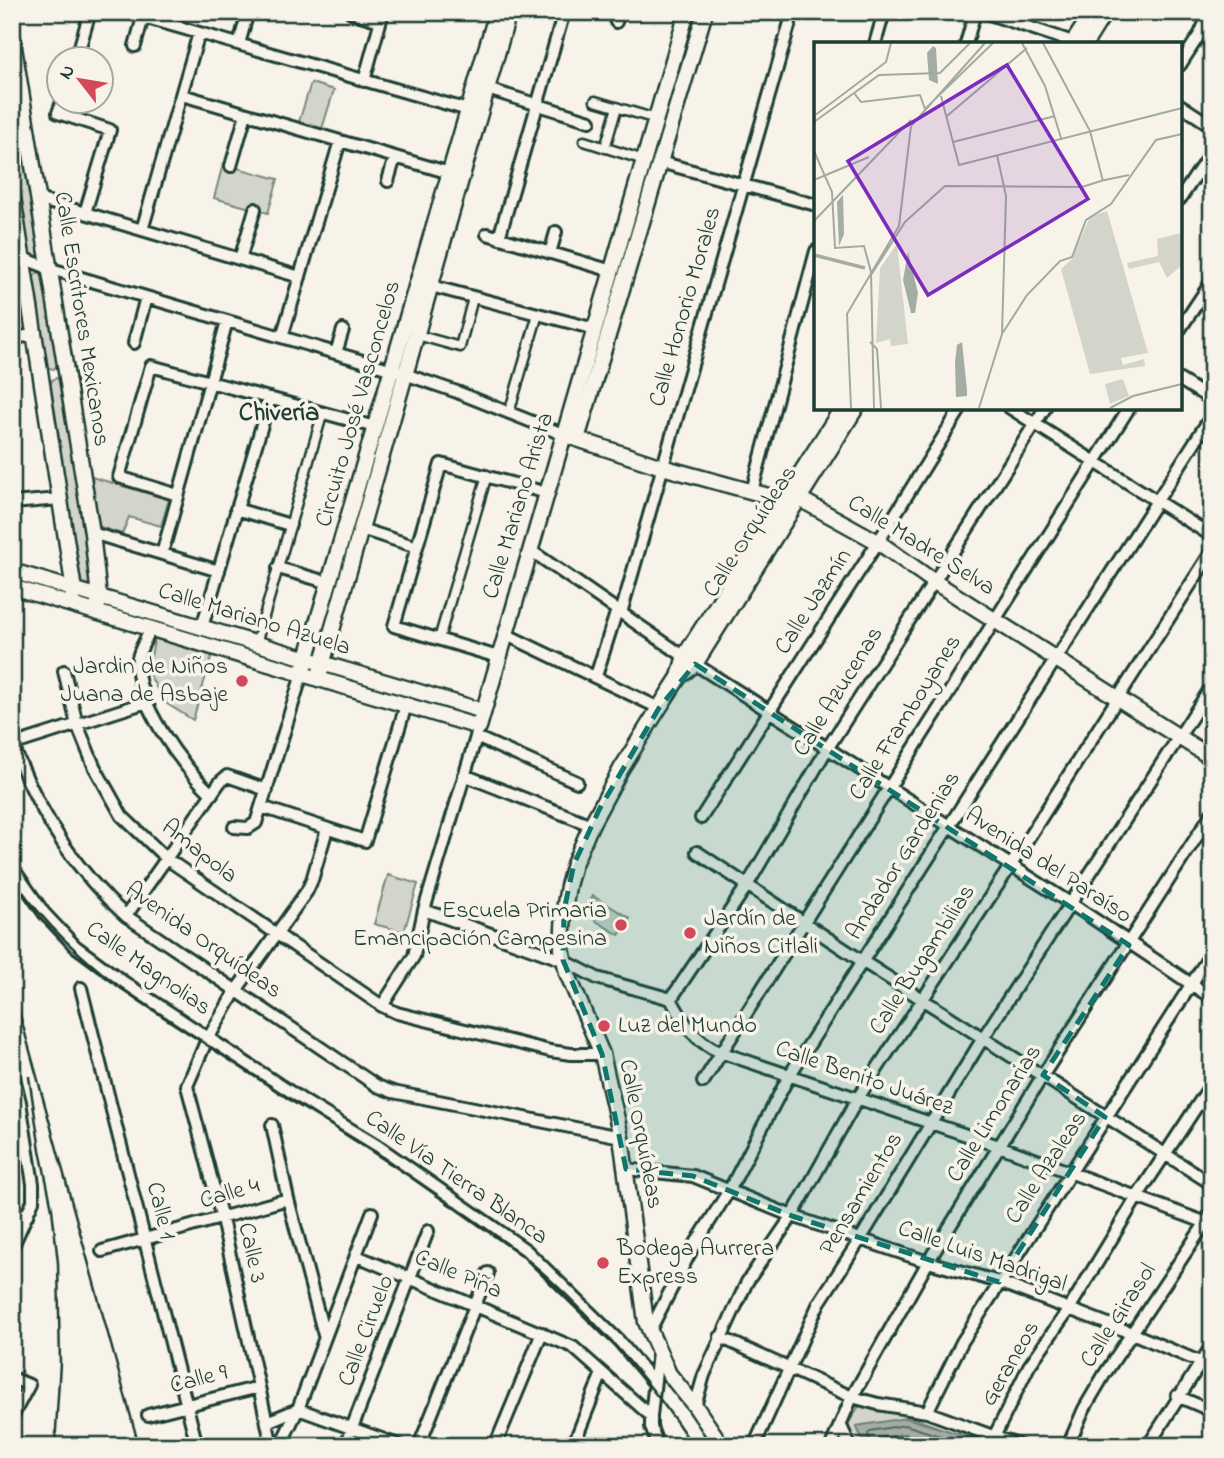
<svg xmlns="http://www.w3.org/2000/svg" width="1224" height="1458" font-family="'Indie Flower',sans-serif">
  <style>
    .green { fill: #d3d5ca; stroke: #79897f; stroke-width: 2 }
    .water { fill: #a4ada3; stroke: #6f8077; stroke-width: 2 }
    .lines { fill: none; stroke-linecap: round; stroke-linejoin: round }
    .shore { stroke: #546a60; stroke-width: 2 }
    .pedestrian-casing { stroke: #1f3d34; stroke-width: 13 }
    .minor-casing { stroke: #1f3d34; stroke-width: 16 }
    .tertiary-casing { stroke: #1f3d34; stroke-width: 19 }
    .pedestrian { stroke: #f7f3e8; stroke-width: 8 }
    .minor { stroke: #f7f3e8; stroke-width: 10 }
    .tertiary { stroke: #f7f3e8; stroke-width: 14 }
    .rail { stroke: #1f3d34; stroke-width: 2.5 }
    .marked { fill: #0f766e; fill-opacity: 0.2; stroke: #0f766e; stroke-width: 5; stroke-dasharray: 14 9; stroke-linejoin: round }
    .poi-dot { fill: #d1495b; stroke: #f7f3e8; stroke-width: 2.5 }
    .labels { text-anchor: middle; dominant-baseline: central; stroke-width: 7; stroke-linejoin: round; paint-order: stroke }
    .street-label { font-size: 24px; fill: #1f3d34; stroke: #f7f3e8 }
    .poi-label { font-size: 24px; fill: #1f3d34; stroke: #f7f3e8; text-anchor: start }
    .neighbourhood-label { font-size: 26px; font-weight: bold; fill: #1f3d34; stroke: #f7f3e8 }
    .inset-river { fill: none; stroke: #a4ada3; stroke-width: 3.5 }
    .inset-road { fill: none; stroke: #a1aaa0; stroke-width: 2 }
    .view { fill: #7b2cbf; fill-opacity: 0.15; stroke: #7b2cbf; stroke-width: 3.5 }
    .inset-edge { fill: none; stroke: #1f3d34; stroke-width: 3.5 }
  </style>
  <rect width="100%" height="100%" fill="#f7f3e8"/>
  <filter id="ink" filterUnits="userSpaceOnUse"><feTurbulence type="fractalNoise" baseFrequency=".0143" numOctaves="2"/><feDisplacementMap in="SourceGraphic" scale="14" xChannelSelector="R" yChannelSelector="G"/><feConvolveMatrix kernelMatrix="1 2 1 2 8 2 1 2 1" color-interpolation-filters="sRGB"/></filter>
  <g filter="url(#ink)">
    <path class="green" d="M311 83 334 90 321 132 298 125Z
      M15 109 20 113 39 255 35 259 28 255 12 148V110Z
      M223 164 278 179 268 213 214 198Z
      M38 272 45 275 59 362 54 369 49 368 46 364 32 278Z
      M56 378 62 380 93 585 88 590 81 588 78 579 49 389 52 380Z
      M88 476 169 499 161 526 129 517 122 534 97 526Z
      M155 636 212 655 193 720 164 702 148 672Z
      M388 875 418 884 404 932 374 924Z
      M593 896 630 918 619 935 583 913Z
      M859 1406 889 1409 990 1446H850L843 1433Z"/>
    <path class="water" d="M906 1418 966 1436 990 1446H866L856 1426Z"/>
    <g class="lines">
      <path class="shore" d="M872 1446 868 1434 870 1431 905 1425 972 1446
        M881 1446 882 1438 905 1434 944 1446"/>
      <defs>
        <path id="pedestrian" d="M595 101 656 119
          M584 141 644 160
          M605 148 617 107
          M417 335 460 347 473 298
          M509 413 538 314
          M439 639 487 475
          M256 644 323 412"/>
        <path id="minor" d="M126 12 468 110
          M351 12 380 21
          M983 12 1079 44
          M616 22 619 12
          M239 44 248 12
          M875 44 884 12
          M966 44 975 12
          M135 46 143 17
          M76 60 90 12
          M1180 65 1200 34 1210 12
          M364 81 383 12
          M487 89 590 121
          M182 95 450 173
          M62 102 58 113 110 130 85 213
          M1180 105 1212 126
          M660 162 816 205
          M231 166 246 114
          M388 181 395 157
          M38 199 300 277
          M1180 199 1212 151
          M142 230 199 33
          M487 234 612 271
          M499 238 564 12
          M550 253 556 232
          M12 259 23 258 51 269 393 370 457 392 565 435
          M240 259 255 209
          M431 286 595 329
          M1180 329 1212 281
          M282 337 340 141
          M12 338 35 335
          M134 343 146 297
          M336 353 343 330
          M1180 380 1212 400
          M1010 408 1212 536
          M752 491 816 251
          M178 495 119 477 151 366 375 427
          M12 503 60 499
          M236 509 290 525
          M361 529 417 547
          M92 533 219 571
          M530 550 695 664 1070 903 1212 998
          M162 554 227 321
          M278 568 330 583
          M621 613 793 12
          M202 627 270 398
          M151 628C147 638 140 648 138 658 132 699 183 768 212 794
          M505 634 659 708
          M498 657 394 626 441 464 547 493
          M64 671 77 724 94 766 122 816 167 859 382 1006 397 1013 550 1051 571 1054H602
          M596 676 617 610
          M476 737 577 782
          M12 743C37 809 73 869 126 916L377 1086 393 1092 621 1137
          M12 745 147 702
          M464 775 591 825
          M262 807 365 841 406 705
          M701 818 878 542 961 408
          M234 827 248 828 256 823 302 674
          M697 852 862 961 1212 1184
          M12 867 44 913 75 946 125 983 304 1101 378 1146 526 1250 619 1341 654 1383
          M424 910 563 960 597 978 671 999C684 1023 694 1041 720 1052L999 1146 1212 1225
          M126 916 220 782 227 776 267 790
          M81 988 197 1446
          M671 999 748 884 827 749 1045 408
          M382 1006 414 956 424 910 479 727
          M12 1070 20 1102 33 1184V1201L12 1248
          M703 1082 1129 408
          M272 1125 288 1199 324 1335
          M626 1169 693 1176 792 1216 928 1262 999 1282 1134 1334 1200 1362
          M12 1211 27 1216
          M102 1251 288 1199
          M357 1256 573 1347 651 1416V1427L658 1446
          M650 1330 691 1251 730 1189 789 1076 1212 415
          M720 1337 852 1397 878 1404 927 1412 1020 1446
          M12 1378 29 1385 12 1417
          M1177 1396 1212 1411
          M695 1406 704 1375 747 1282 792 1216 858 1098 1011 865 1212 551
          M927 1412 962 1342 1212 952
          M148 1415 259 1387
          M651 1416 658 1353
          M267 1422 298 1409 401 1446
          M841 1426 850 1446
          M995 1435 1029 1366 1069 1309 1137 1197 1212 1083
          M272 1446 222 1219 187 1086 205 1044 235 992 307 891 312 880 327 829
          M280 1446 298 1409 372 1213
          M345 1446 428 1231
          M419 1446 488 1273
          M495 1446 542 1333
          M573 1446 602 1373
          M754 1446 819 1303 861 1238 983 1038 1212 686
          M831 1446 852 1397 928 1262 1043 1075 1212 813
          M1068 1446 1084 1409 1104 1375 1212 1213
          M1148 1446 1212 1345"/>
        <path id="tertiary" d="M12 35 92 533 99 597 97 611
          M1072 44 1093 12
          M1085 44 1105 12
          M12 191 74 590 72 598
          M565 435 662 467 783 500 800 499 878 542 933 581 1212 758
          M577 439 705 12
          M12 571 483 711
          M12 587 479 727 687 12
          M302 674 497 12
          M679 677 685 655 842 408
          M318 679 509 12
          M722 1446 695 1406 669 1374 646 1322 621 1137 602 1054 567 973 562 949 564 910 568 886 574 864 591 825 621 769 659 708 679 677 695 664 856 408"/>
      </defs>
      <use href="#pedestrian" class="pedestrian-casing"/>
      <use href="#minor" class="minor-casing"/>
      <use href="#tertiary" class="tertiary-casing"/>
      <use href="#pedestrian" class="pedestrian"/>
      <use href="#minor" class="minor"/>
      <use href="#tertiary" class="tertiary"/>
      <path class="rail" d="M12 876C68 964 161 1015 246 1070 304 1108 362 1145 420 1183 462 1212 506 1240 544 1274 600 1325 651 1382 693 1446
        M12 986 139 1446
        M29 1077 40 1150 52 1209 58 1263 60 1363 55 1446"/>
    </g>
  </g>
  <path class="marked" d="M695 664 1129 945 1043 1075 1105 1117 999 1282 792 1216 693 1176 626 1169 602 1054 563 960 564 910 574 864 600 808 659 708Z"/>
  <g class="poi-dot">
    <circle cx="242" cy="681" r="7"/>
    <circle cx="621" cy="925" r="7"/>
    <circle cx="690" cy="933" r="7"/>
    <circle cx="604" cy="1026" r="7"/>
    <circle cx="603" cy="1263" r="7"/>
  </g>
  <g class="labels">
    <g class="street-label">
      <text transform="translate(686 307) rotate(-74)">Calle Honorio Morales</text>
      <text transform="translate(81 319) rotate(81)">Calle Escritores Mexicanos</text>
      <text transform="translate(359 404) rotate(-74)">Circuito José Vasconcelos</text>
      <text transform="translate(519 506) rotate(-73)">Calle Mariano Arista</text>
      <text transform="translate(751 532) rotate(-57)">Calle Orquídeas</text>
      <text transform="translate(921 546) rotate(32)">Calle Madre Selva</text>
      <text transform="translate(814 602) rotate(-57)">Calle Jazmín</text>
      <text transform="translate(254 620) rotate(17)">Calle Mariano Azuela</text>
      <text transform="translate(839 692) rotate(-58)">Calle Azucenas</text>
      <text transform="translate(906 718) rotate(-58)">Calle Framboyanes</text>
      <text transform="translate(199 852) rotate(38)">Amapola</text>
      <text transform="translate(904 856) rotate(-58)">Andador Gardenias</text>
      <text transform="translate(1048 866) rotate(33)">Avenida del Paraíso</text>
      <text transform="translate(203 941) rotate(35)">Avenida Orquídeas</text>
      <text transform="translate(923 960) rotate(-57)">Calle Bugambilias</text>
      <text transform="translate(148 969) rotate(35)">Calle Magnolias</text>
      <text transform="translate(864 1079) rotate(19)">Calle Benito Juárez</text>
      <text transform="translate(995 1114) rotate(-58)">Calle Limonarias</text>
      <text transform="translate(640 1134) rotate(79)">Calle Orquídeas</text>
      <text transform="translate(1047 1168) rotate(-57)">Calle Azaleas</text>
      <text transform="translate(456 1178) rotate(35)">Calle Vía Tierra Blanca</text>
      <text transform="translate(230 1194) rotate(-16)">Calle 4</text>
      <text transform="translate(862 1194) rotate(-59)">Pensamientos</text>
      <text transform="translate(160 1211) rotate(76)">Calle 1</text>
      <text transform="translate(251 1253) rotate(78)">Calle 3</text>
      <text transform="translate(982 1257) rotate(19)">Calle Luis Madrigal</text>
      <text transform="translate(458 1275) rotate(23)">Calle Piña</text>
      <text transform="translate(1119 1316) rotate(-57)">Calle Girasol</text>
      <text transform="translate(367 1331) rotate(-69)">Calle Ciruelo</text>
      <text transform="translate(1011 1364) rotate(-60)">Geraneos</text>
      <text transform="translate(199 1380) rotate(-14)">Calle 9</text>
    </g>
    <g class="poi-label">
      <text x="228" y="667" text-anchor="end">Jardin de Niños<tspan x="228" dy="28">Juana de Asbaje</tspan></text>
      <text x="607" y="911" text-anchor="end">Escuela Primaria<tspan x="607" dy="28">Emancipación Campesina</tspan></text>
      <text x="704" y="919">Jardín de<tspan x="704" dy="28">Niños Citlali</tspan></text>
      <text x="618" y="1026">Luz del Mundo</text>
      <text x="617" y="1249">Bodega Aurrera<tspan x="617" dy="28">Express</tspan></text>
    </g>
    <g class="neighbourhood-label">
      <text x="279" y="414">Chivería</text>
    </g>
  </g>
  <g transform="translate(814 42)">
    <rect width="368" height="368" fill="#f7f3e8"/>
    <path d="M293 169 334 311 307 316 309 323 330 317 331 324 276 332 247 227 257 218 276 175ZM367 191V224L353 236 345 220 315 227 313 221 344 214 343 197ZM83 202 94 302 77 304 76 297 62 301 66 226ZM309 337 315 354 296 362 291 342Z" fill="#d3d5ca"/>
    <path d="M119 4 122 6 124 42 115 38 113 11ZM29 153 30 192 25 204 23 160ZM94 210 104 251 101 271H97L89 238ZM148 300 153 348V354L142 355 141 320 143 303Z" fill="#a4ada3"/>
    <path class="inset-river" d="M0 213 51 226"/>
    <path class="inset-road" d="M208 1 231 44 247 96M229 1 276 89 289 139M40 51 47 60 106 53 111 67 179 1M127 54 145 123 368 66M0 74 72 20 77 1M133 74 213 6M0 80 65 33 126 31 156 1M139 100 241 74M0 109 18 150 21 206 50 204 57 230 60 366M0 138 55 115M286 139 315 133M0 179 97 78M57 233 91 180 131 144 268 145 287 139M188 292 213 253 246 219 258 215 272 178 297 162 342 98 368 92M56 300 63 307 67 366M37 366 33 272 85 184 97 84 171 1M165 366 188 292 192 154 183 113M296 366 319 354 368 342"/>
    <path class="view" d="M193 23 274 157 114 253 34 119Z"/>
    <rect width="368" height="368" class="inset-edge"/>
  </g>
  <rect width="1224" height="1458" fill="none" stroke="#f7f3e8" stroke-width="42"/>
  <rect x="21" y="21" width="1182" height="1416" fill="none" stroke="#1f3d34" stroke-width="2.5" filter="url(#ink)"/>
  <g transform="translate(80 80) rotate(301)"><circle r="33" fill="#f7f3e8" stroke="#a1aaa0" stroke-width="2"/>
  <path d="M0-5L12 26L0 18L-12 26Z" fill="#d1495b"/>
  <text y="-10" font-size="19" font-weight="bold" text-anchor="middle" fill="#1f3d34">N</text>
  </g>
</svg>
